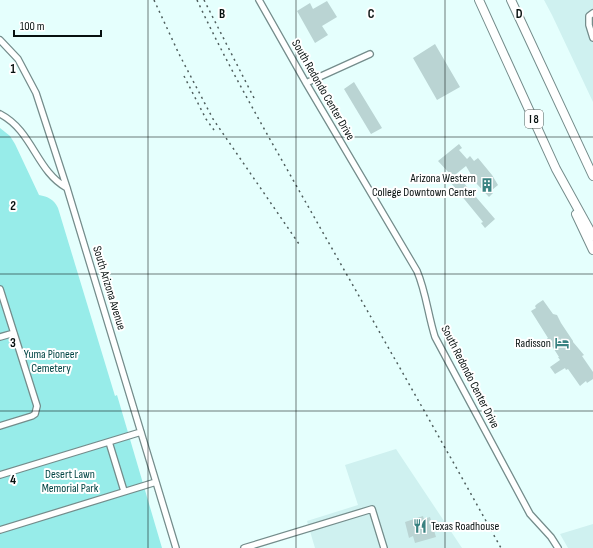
<svg xmlns="http://www.w3.org/2000/svg" width="593" height="548" font-family="'Sofia Sans Condensed',sans-serif">
  <style>
    .built { fill: #cff1f0 }
    .green { fill: #97ece9 }
    .building { fill: #bad4d3 }
    .lines { fill: none; stroke-linecap: round; stroke-linejoin: round }
    .minor-casing { stroke: #748c8b; stroke-width: 8 }
    .highway-casing { stroke: #748c8b; stroke-width: 10 }
    .minor { stroke: #fff; stroke-width: 5.5 }
    .highway { stroke: #fff; stroke-width: 8 }
    .rail { stroke: #4f5e5d; stroke-width: 1.5; stroke-dasharray: 2 4; stroke-linecap: butt }
    .grid { fill: none; stroke: #07100f; stroke-width: 1; stroke-opacity: 0.55 }
    .labels { text-anchor: middle; dominant-baseline: central; stroke-width: 4; stroke-linejoin: round; paint-order: stroke }
    .shield { fill: #fff; stroke: #515857; stroke-width: 1 }
    .shield-label { font-size: 11px; font-weight: bold; fill: #07100f }
    .street-label { font-size: 12px; fill: #07100f; stroke: #fff }
    .poi-label { font-size: 12px; fill: #07100f; stroke: #fff; text-anchor: end }
    .park-label { font-size: 12px; fill: #014544; stroke: #fff }
    .grid-label { font-size: 13px; text-anchor: middle; font-weight: bold; fill: #07100f; stroke: #fff; stroke-width: 4; stroke-linejoin: round; paint-order: stroke }
  </style>
  <rect width="100%" height="100%" fill="#e5fffd"/>
  <path class="built" d="M544 0H593V102L552 15Z
    M396 449 462 548H315L307 521 358 505 345 465Z
    M593 524V548H568L560 534Z"/>
  <path class="green" d="M0 128 10 136 15 144 39 195C48 197 54 199 58 208L115 396 117 395 162 548H0Z"/>
  <path class="building" d="M327 1 337 17 322 26 328 35 315 43 297 11 310 3 313 9Z
    M435 44 460 87 437 100 413 58Z
    M354 82 382 128 371 134 344 89Z
    M459 144 462 148 459 150 467 159 470 156 474 161 478 158 492 175 498 185 492 190 493 193 489 197 476 183 466 166 456 174 495 219 485 228 481 223 483 222 447 178 451 175 438 161Z
    M543 300 553 314 557 315 561 323 573 341V342L584 355 582 356 593 372V379L587 383 586 381 580 386 568 369 566 370 565 368 555 374 550 367 560 360 558 357H559L547 338H548L531 311 536 308 535 306 537 304Z
    M423 516 424 519 430 517 436 537 415 543 413 536 409 538 405 522Z"/>
  <g class="lines">
    <defs>
      <path id="minor" d="M259 0 306 83 417 271C426 292 428 315 435 337L530 514 551 537 558 548
        M593 13 589 16V25L593 38
        M0 40 18 59 36 93 67 188 176 548
        M306 83 370 54
        M0 114C33 131 36 171 67 188
        M0 289 37 406 35 414 32 416 0 426
        M0 337 14 333
        M109 442 124 491
        M0 475 141 432
        M0 530 156 482
        M244 548 372 509 384 548"/>
      <path id="highway" d="M479 0 556 169 593 236
        M511 0 593 176
        M576 214 593 250"/>
    </defs>
    <use href="#minor" class="minor-casing"/>
    <use href="#highway" class="highway-casing"/>
    <use href="#minor" class="minor"/>
    <use href="#highway" class="highway"/>
    <path class="rail" d="M154 0 179 54 213 119 299 244
      M197 0C230 71 270 139 309 208 373 321 438 434 501 548
      M204 0 254 98
      M184 76 206 119 214 130"/>
  </g>
  <path class="grid" d="M148 0V548M296 0V548M445 0V548M0 137H593M0 274H593M0 411H593"/>
  <defs>
    <symbol id="building-bare" viewBox="-9 -9 18 18"><path d="M-4-6H4V6H1V3H-1V6H-4ZM-2.5-4.3h1.7v1.8h-1.7ZM.8-4.3h1.7v1.8H.8ZM-2.5-1h1.7V.8h-1.7ZM.8-1h1.7V.8H.8Z" fill="#3a8281" stroke="#fff" stroke-width="2.5" paint-order="stroke"/></symbol>
    <symbol id="hotel-bare" viewBox="-9 -9 18 18"><path d="M-6-4.5h1.5V1H6V5H4.5V3h-9V5H-6ZM-4 0a1.8 1.8 0 1 1 3.6 0ZM.5 0V-2.5h3Q6-2.5 6 0Z" fill="#3a8281" stroke="#fff" stroke-width="2.5" paint-order="stroke"/></symbol>
    <symbol id="restaurant-bare" viewBox="-9 -9 18 18"><path d="M-5-6h1v4h1v-4h1v4h1v-4h1v5L-1.5 .5V6h-2V.5L-5-1ZM5-6V6H3V1.5H1.5Q1.5-4 5-6Z" fill="#3a8281" stroke="#fff" stroke-width="2.5" paint-order="stroke"/></symbol>
  </defs>
  <g fill-rule="evenodd">
    <use href="#building-bare" x="477" y="175" width="20" height="20"/>
    <use href="#hotel-bare" x="552" y="333" width="20" height="20"/>
    <use href="#restaurant-bare" x="410" y="516" width="20" height="20"/>
  </g>
  <g class="labels">
    <rect class="shield" x="525" y="110" width="18" height="18" rx="3"/>
    <g class="shield-label">
      <text x="534" y="119">I 8</text>
    </g>
    <g class="street-label">
      <text transform="translate(323 90) rotate(60)">South Redondo Center Drive</text>
      <text transform="translate(109 288) rotate(73)">South Arizona Avenue</text>
      <text transform="translate(470 377) rotate(63)">South Redondo Center Drive</text>
    </g>
    <g class="poi-label">
      <text x="476" y="178">Arizona Western<tspan x="476" dy="14">College Downtown Center</tspan></text>
      <text x="551" y="343">Radisson</text>
      <text x="431" y="526" text-anchor="start">Texas Roadhouse</text>
    </g>
    <g class="park-label">
      <text x="51" y="354">Yuma Pioneer<tspan x="51" dy="14">Cemetery</tspan></text>
      <text x="70" y="474">Desert Lawn<tspan x="70" dy="14">Memorial Park</tspan></text>
    </g>
  </g>
  <g class="grid-label">
    <text x="222" y="18">B</text>
    <text x="371" y="18">C</text>
    <text x="519" y="18">D</text>
    <text x="13" y="73">1</text>
    <text x="13" y="210">2</text>
    <text x="13" y="347">3</text>
    <text x="13" y="484">4</text>
  </g>
  <path d="M14 30v6h87v-6" fill="none" stroke="#07100f" stroke-width="2"/>
  <text x="20" y="30" font-size="12" fill="#07100f" stroke="#ffffff" stroke-width="3" paint-order="stroke">100 m</text>
</svg>
